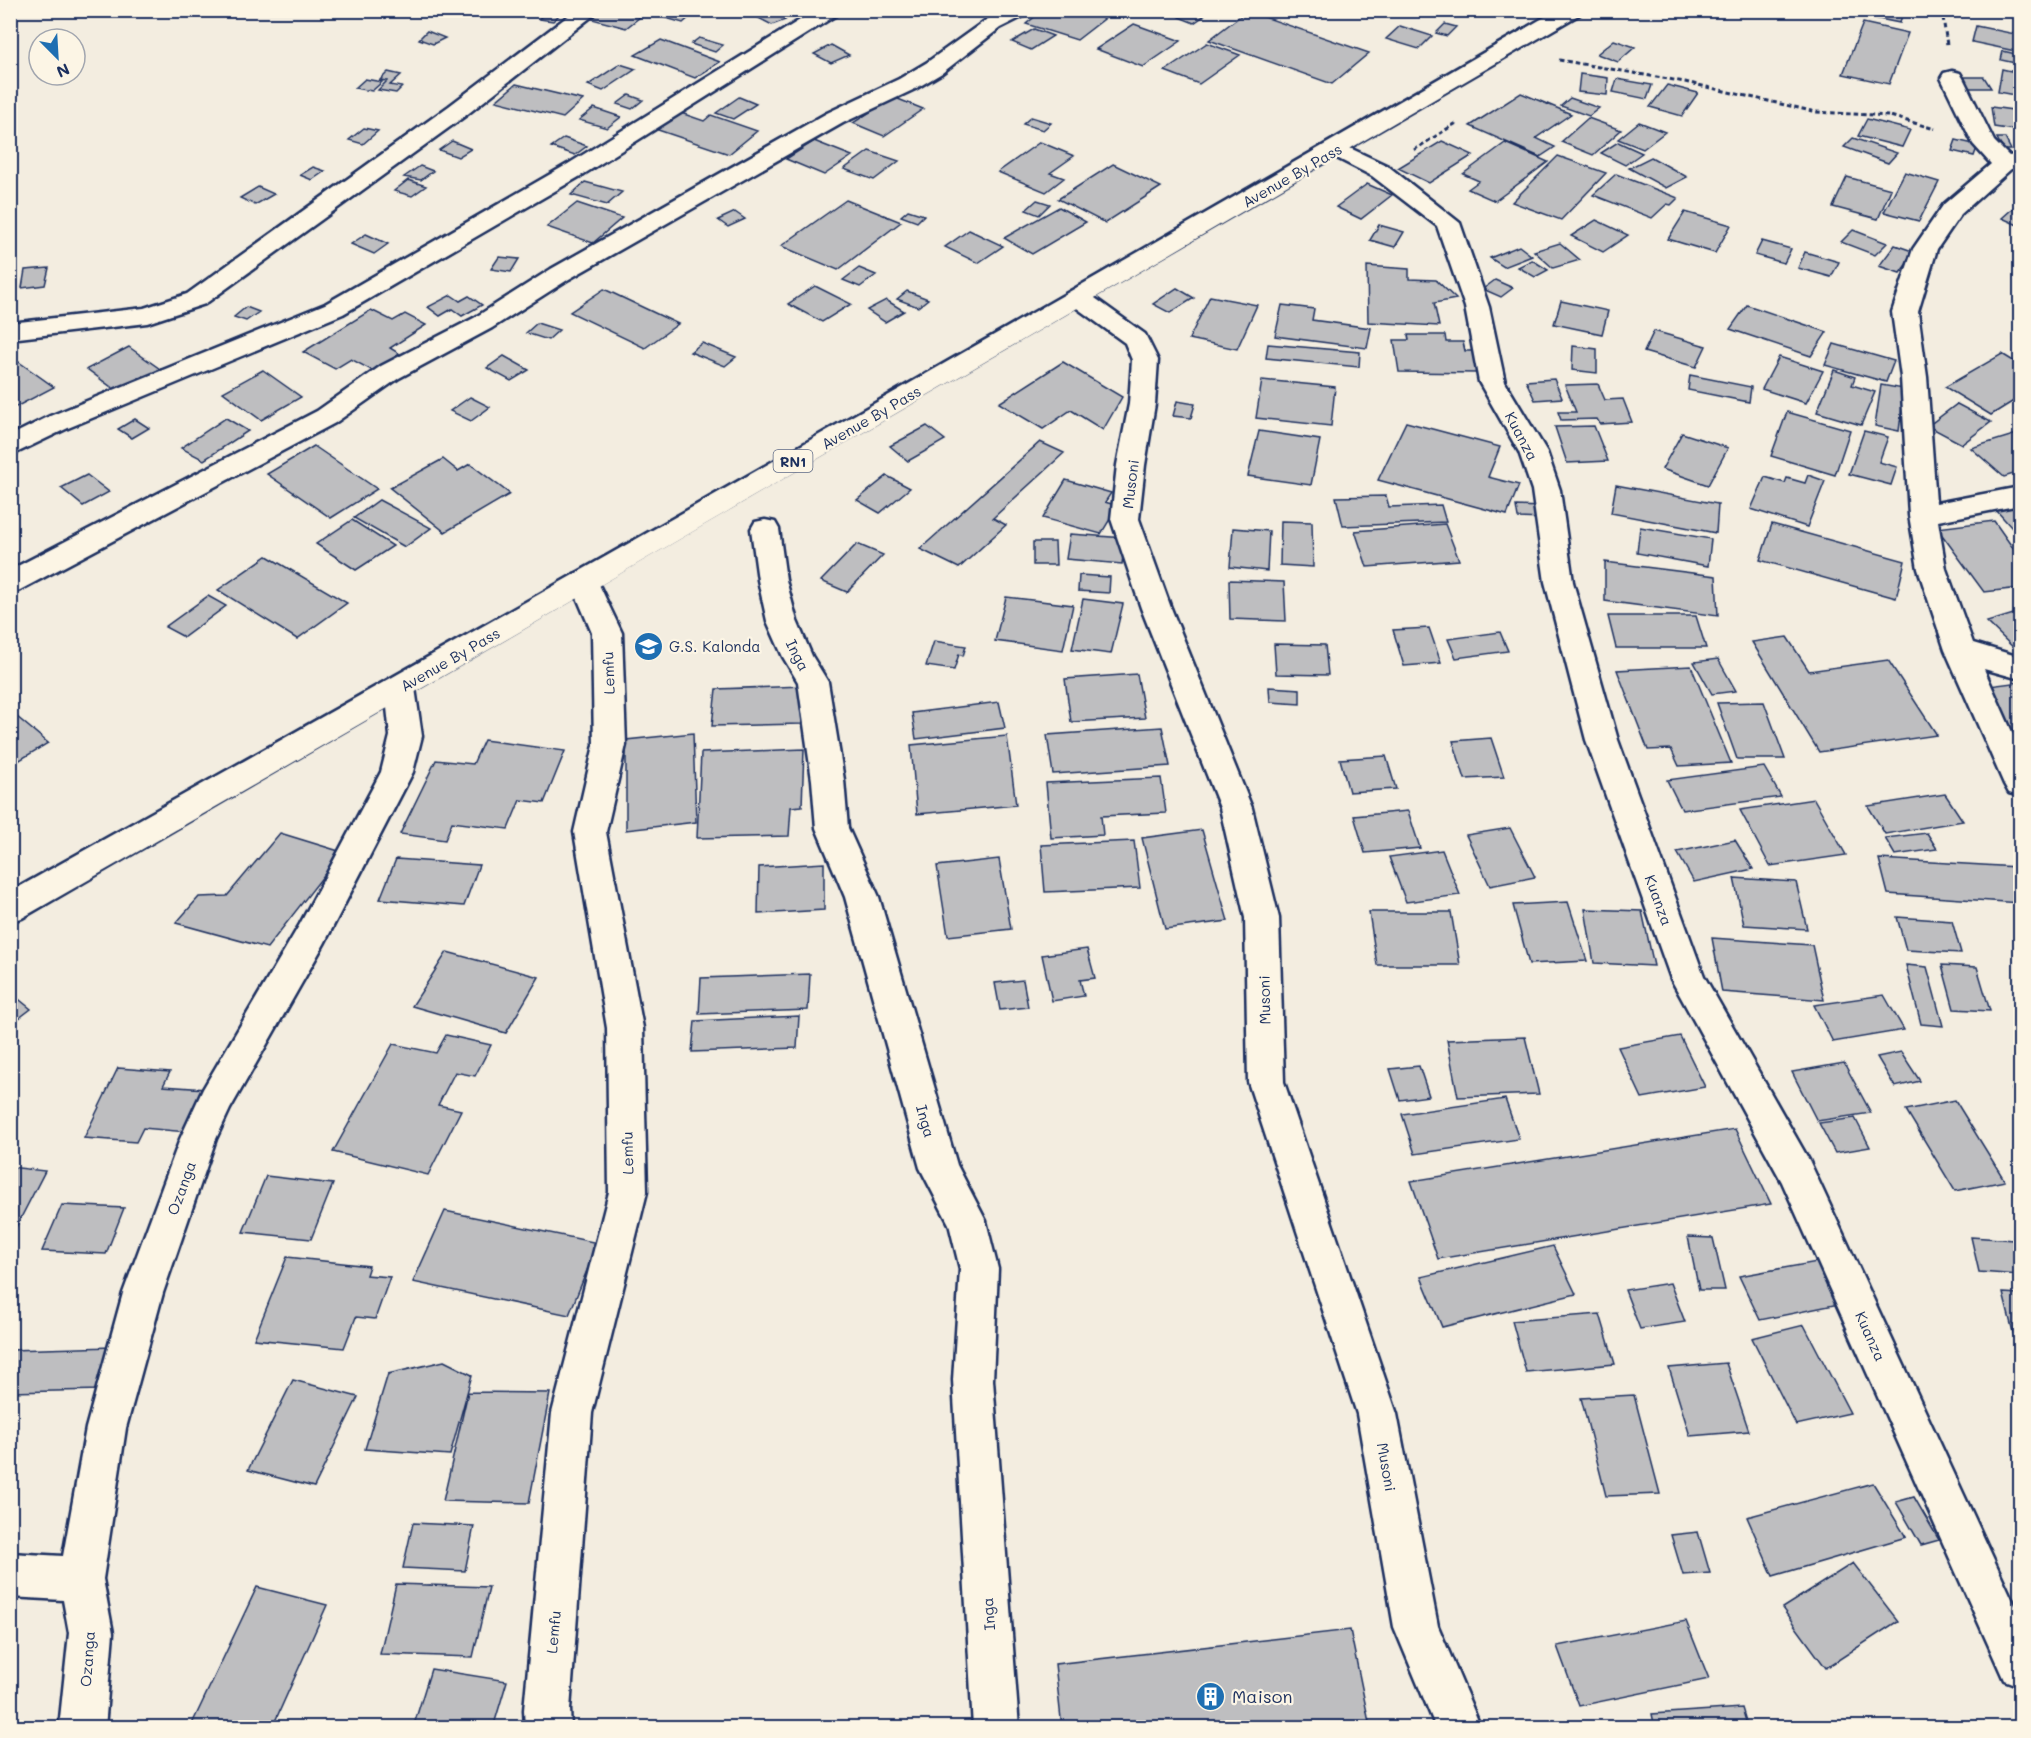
<svg xmlns="http://www.w3.org/2000/svg" width="2031" height="1738" font-family="Mali,sans-serif">
  <style>
    .building { fill: #bebec0; stroke: #1b2f5e; stroke-width: 1.5 }
    .lines { fill: none; stroke-linecap: round; stroke-linejoin: round }
    .minor-casing { stroke: #1b2f5e; stroke-width: 5 }
    .highway-casing { stroke: #1b2f5e; stroke-width: 5 }
    .path { stroke: #1b2f5e; stroke-width: 3; stroke-dasharray: 4.5 3; stroke-linecap: butt }
    .minor { fill: #fcf5e5; fill-rule: evenodd }
    .highway { fill: #fcf5e5; fill-rule: evenodd }
    .labels { text-anchor: middle; dominant-baseline: central; stroke-width: 4.5; stroke-linejoin: round; paint-order: stroke }
    .shield { fill: #fcf5e5; stroke: #5e6a86; stroke-width: 1.5 }
    .shield-label { font-size: 14px; font-weight: bold; fill: #1b2f5e }
    .street-label { font-size: 15px; fill: #1b2f5e; stroke: #fcf5e5 }
    .poi-label { font-size: 15px; fill: #1b2f5e; stroke: #fcf5e5; text-anchor: start }
    .near-poi-label { font-size: 18px; fill: #1b2f5e; stroke: #fcf5e5; text-anchor: start }
  </style>
  <rect width="100%" height="100%" fill="#f3ede0"/>
  <filter id="ink" filterUnits="userSpaceOnUse"><feTurbulence type="fractalNoise" baseFrequency=".0167" numOctaves="2"/><feDisplacementMap in="SourceGraphic" scale="12" xChannelSelector="R" yChannelSelector="G"/><feConvolveMatrix kernelMatrix="1 2 1 2 8 2 1 2 1" color-interpolation-filters="sRGB"/></filter>
  <g filter="url(#ink)">
    <path class="building" d="M536 10H564L553 21 539 19 543 14 534 12Z
      M602 10H614L640 17 626 28 592 19Z
      M638 10H698L683 23Z
      M759 10H768L785 20 772 25 751 14Z
      M924 10H951L942 17Z
      M1043 10H1090L1108 16 1077 40 1026 24Z
      M1188 10H1189L1204 16 1194 23 1179 17Z
      M1834 10H1903L1900 23Z
      M1247 11 1369 53 1332 84 1209 40Z
      M1863 23 1908 33 1889 84 1843 74Z
      M1134 24 1181 41 1143 67 1096 49Z
      M1445 24 1456 27 1447 36 1436 33Z
      M1400 26 1432 36 1419 49 1386 39Z
      M1976 26 2020 35V52L1972 42Z
      M1034 29 1053 36 1031 50 1012 42Z
      M427 31 445 38 433 44 419 39Z
      M699 38 723 45 715 52 691 44Z
      M661 40 720 62 695 78 635 55Z
      M1614 40 1635 47 1618 62 1597 54Z
      M1207 43 1240 55 1199 84 1165 71Z
      M831 45 849 55 831 63 814 54Z
      M2003 51 2020 55V64L2001 60Z
      M620 64 636 69 603 91 588 85Z
      M2002 69 2020 73V96L1998 92Z
      M388 72 401 75 390 85 402 87 396 93 378 90 387 81 380 80Z
      M1580 74 1608 78 1607 95 1578 92Z
      M1963 77H1984L1991 88H1969Z
      M365 79 382 82 372 91 355 88Z
      M1617 79 1652 85 1647 99 1613 92Z
      M516 84 583 100 563 118 496 101Z
      M1667 85 1698 93 1682 116 1650 107Z
      M1521 93 1571 114 1536 138 1555 147 1540 157 1470 126Z
      M629 95 643 100 632 109 617 104Z
      M739 97 756 104 733 119 716 113Z
      M893 97 923 109 884 136 853 123Z
      M1570 98 1599 108 1589 116 1561 106Z
      M1991 107 2020 111V131L1994 127Z
      M594 108 621 117 607 128 579 120Z
      M678 112 704 121 711 115 757 131 729 154 655 129Z
      M1031 117 1051 123 1043 130 1023 124Z
      M1588 118 1621 130 1593 155 1561 142Z
      M1867 119 1910 130 1902 147 1858 136Z
      M1639 122 1665 132 1643 149 1618 139Z
      M364 128 378 131 363 144 349 140Z
      M564 138 587 146 575 155 551 147Z
      M1853 138 1897 153 1888 163 1844 147Z
      M1997 138H2005L2011 150H2003Z
      M1956 140 1978 145 1974 156 1952 151Z
      M452 141 471 149 458 157 439 150Z
      M814 141 852 156 824 175 786 159Z
      M1442 141 1473 155 1429 183 1398 168Z
      M1040 142 1074 156 1050 173 1064 178 1046 192 998 172Z
      M1618 142 1642 153 1625 165 1601 153Z
      M1505 143 1548 162 1495 201 1468 189 1479 181 1463 174Z
      M869 151 899 161 874 180 844 169Z
      M1558 156 1606 173 1561 220 1512 202Z
      M1651 157 1687 177 1666 188 1629 168Z
      M1113 164 1161 187 1105 223 1058 199Z
      M420 166 433 171 421 180 404 177Z
      M313 167 325 171 312 180 300 175Z
      M1905 172 1939 182 1919 221 1884 212Z
      M1616 174 1678 198 1671 205 1667 204 1652 218 1593 195Z
      M1847 177 1891 189 1878 219 1833 207Z
      M408 180 426 186 412 196 394 191Z
      M585 182 622 192 607 205 571 195Z
      M1367 184 1392 195 1361 219 1336 207Z
      M258 187 274 194 255 205 240 198Z
      M846 200 901 222 838 270 781 246Z
      M1037 200 1050 204 1039 215 1026 210Z
      M2020 202V226L2002 218Z
      M577 203 622 218 593 243 547 227Z
      M1059 207 1086 222 1032 254 1004 238Z
      M908 210 924 215 917 222 901 216Z
      M735 212 745 219 728 227 718 220Z
      M1685 212 1731 225 1715 253 1668 239Z
      M1596 220 1628 235 1603 252 1571 236Z
      M1379 225 1404 232 1395 247 1370 240Z
      M969 230 1003 246 978 263 945 247Z
      M1853 230 1887 243 1875 255 1841 242Z
      M366 234 388 244 374 254 351 244Z
      M1762 241 1791 249 1784 263 1755 255Z
      M1560 243 1580 260 1553 268 1534 251Z
      M1895 245 1915 252 1900 273 1879 266Z
      M1519 246 1532 256 1504 267 1490 258Z
      M1805 252 1839 262 1831 277 1798 268Z
      M499 257 519 259 511 272 491 269Z
      M1532 260 1548 270 1535 277 1518 267Z
      M1367 266 1409 269V279L1436 280 1456 299 1434 303 1439 326 1368 322Z
      M49 268 45 285 22 288 25 270Z
      M859 268 876 275 860 287 843 280Z
      M1495 280 1513 288 1501 297 1483 289Z
      M815 286 851 304 822 322 788 304Z
      M1177 288 1194 298 1170 313 1153 304Z
      M604 289 678 324 645 348 570 312Z
      M907 291 928 299 918 307 897 299Z
      M451 295 460 301 469 296 482 305 462 316 452 309 440 316 428 307Z
      M1210 296 1257 305 1237 349 1189 339Z
      M886 300 904 311 885 322 867 310Z
      M1561 301 1608 311 1602 334 1554 324Z
      M1282 305 1314 309 1312 320 1371 328 1367 348 1275 336Z
      M1747 305 1827 332 1811 356 1730 329Z
      M246 307 259 312 246 321 234 317Z
      M371 310 393 321 405 314 426 325 390 348 400 354 373 371 351 359 335 369 303 352Z
      M537 323 559 330 548 340 526 333Z
      M1654 331 1706 346 1696 367 1644 352Z
      M1408 335H1445L1446 342H1463L1465 351H1472L1477 373 1399 372 1394 340H1409Z
      M702 343 736 357 725 366 690 352Z
      M1268 344 1360 352 1359 367 1266 358Z
      M1834 344 1894 361 1886 382 1825 365Z
      M1573 346 1597 349V373L1572 370Z
      M129 347 160 369 118 392 87 369Z
      M2002 354 2020 365V397L1991 415 1945 387Z
      M504 356 529 370 511 381 487 368Z
      M1779 357 1823 371 1806 403 1762 389Z
      M19 362 54 387 10 410V367Z
      M1063 362 1122 397 1103 430 1071 410 1043 429 999 403Z
      M263 370 301 397 261 420 223 392Z
      M1834 370 1855 377 1852 385 1875 392 1861 425 1817 412Z
      M1690 375 1751 387 1749 402 1688 390Z
      M1554 379 1562 398 1535 400 1526 381Z
      M1262 380 1335 387 1331 426 1256 418Z
      M1598 384 1605 400 1623 399 1632 422 1600 424 1597 419 1561 420 1558 412H1576L1565 385Z
      M1881 385 1904 389 1899 431 1875 426Z
      M470 397 490 407 471 421 450 411Z
      M1177 401 1195 404 1191 418 1173 416Z
      M1957 404 1991 422 1962 444 1928 426Z
      M1787 412 1850 430 1835 475 1771 456Z
      M226 418 248 431 204 460 181 448Z
      M135 419 149 428 132 438 118 429Z
      M1406 422 1500 447 1488 477 1519 485 1507 515 1378 480Z
      M927 426 945 440 908 461 890 446Z
      M1594 426 1608 461 1567 463 1555 427Z
      M1259 431 1320 440 1311 485 1248 476Z
      M1864 431 1888 437 1879 462 1897 467 1891 485 1849 474Z
      M1682 433 1728 448 1708 485 1662 469Z
      M2020 433V472L2004 477 1971 448Z
      M1040 442 1064 453 993 518 1006 525 959 568 920 549Z
      M314 446 377 489 331 518 267 474Z
      M443 459 458 471 470 464 510 494 445 532 390 488Z
      M87 475 109 492 83 506 61 488Z
      M1808 475 1825 481 1807 527 1751 509 1765 477 1785 483 1787 478 1805 483Z
      M887 476 910 488 880 513 857 500Z
      M1066 480 1111 493 1105 502 1118 506 1101 534 1043 518Z
      M1616 485 1718 504 1716 533 1611 513Z
      M1386 496 1389 507 1441 505 1446 522 1343 526 1336 497Z
      M379 500 431 528 405 547 354 518Z
      M2020 505V537L1996 510Z
      M1516 506 1541 507 1543 519 1518 518Z
      M352 520 393 546 356 570 316 544Z
      M1281 521 1312 522 1313 567 1280 565Z
      M1994 521 2020 558V588L1984 592 1937 528Z
      M1445 524 1459 560 1367 567 1355 531Z
      M1772 524 1905 561 1896 598 1760 560Z
      M1640 527 1711 539 1708 566 1637 553Z
      M1233 528 1269 531 1267 571 1230 567Z
      M1070 534 1125 538 1122 564 1066 559Z
      M1033 542H1055L1056 565H1033Z
      M857 544 883 555 847 592 821 581Z
      M267 556 347 603 297 639 218 590Z
      M1605 562 1716 576 1718 616 1605 601Z
      M1079 575 1110 577 1109 593 1078 591Z
      M1229 580 1284 582 1286 621 1230 619Z
      M208 596 226 606 184 637 165 627Z
      M1006 597 1073 605 1063 650 995 641Z
      M1083 599 1123 604 1111 654 1072 649Z
      M2020 612V654L1987 622Z
      M1608 616H1696L1706 648H1616Z
      M1429 628 1441 663 1404 666 1393 630Z
      M1500 632 1508 651 1456 658 1448 639Z
      M1787 637 1809 671 1888 660 1937 735 1819 752 1752 642Z
      M934 641 966 646 963 656 959 654 954 670 926 666Z
      M1274 644 1325 645 1328 675 1276 674Z
      M1718 659 1736 691 1712 694 1694 662Z
      M1691 666 1731 763 1679 766 1671 749 1648 750 1617 670Z
      M1137 674 1145 718 1071 722 1065 679Z
      M2020 682V745L1981 687Z
      M804 686 802 724 712 726 716 689Z
      M1269 687 1300 689V704L1270 702Z
      M999 702 1005 728 916 739 912 713Z
      M1764 702 1785 759H1737L1717 703Z
      M10 711 48 743 10 766Z
      M1162 727 1170 766 1053 774 1047 735Z
      M693 733 696 822 626 830V740Z
      M1007 736 1016 805 917 814 911 745Z
      M1491 738 1504 777 1465 779 1453 741Z
      M484 740 565 751 544 803 520 800 508 829 452 822 445 840 400 834 436 760 473 764Z
      M804 749 802 806 791 807 789 836 697 838 701 753Z
      M1386 756 1396 789 1349 792 1340 759Z
      M1764 767 1781 797 1682 810 1667 780Z
      M1161 778 1166 813 1101 816 1103 835 1051 838 1046 783Z
      M1945 794 1963 821 1885 834 1868 806Z
      M1814 799 1846 855 1770 866 1740 810Z
      M1408 811 1420 848 1365 853 1354 816Z
      M1510 828 1535 877 1490 886 1466 835Z
      M1202 830 1228 921 1165 929 1142 838Z
      M280 833 342 852 267 948 176 923 199 897 227 896Z
      M1927 833 1937 849 1895 855 1885 838Z
      M1735 840 1753 869 1694 882 1677 852Z
      M1134 841 1140 888 1045 892 1041 845Z
      M1442 850 1460 895 1406 902 1389 857Z
      M396 859 479 865 464 906 380 899Z
      M999 859 1011 929 948 936 937 866Z
      M1879 859 2017 867 2020 878V903L1888 894Z
      M824 863V910L758 914 759 867Z
      M1734 878 1796 882 1807 929 1744 925Z
      M1568 902 1587 961 1529 964 1513 905Z
      M1585 909 1642 911 1654 966 1594 963Z
      M1369 912H1451L1460 965H1377Z
      M1897 917 1952 921 1961 953 1906 950Z
      M1712 938 1812 945 1824 1000 1722 992Z
      M1087 949 1095 978 1080 980 1084 996 1052 1001 1042 955Z
      M447 952 539 977 506 1033 412 1006Z
      M1906 965 1927 967 1943 1026 1921 1024Z
      M1942 965 1977 967 1990 1011 1954 1009Z
      M810 974 808 1010 699 1014 701 978Z
      M1023 980 1028 1007 1000 1010 995 983Z
      M10 992 31 1009 10 1025Z
      M1884 995 1904 1030 1833 1042 1814 1005Z
      M799 1016 797 1048 692 1052 695 1021Z
      M446 1035 491 1045 475 1076 455 1072 438 1105 461 1110 428 1175 333 1152 393 1044 436 1053Z
      M1680 1036 1705 1087 1642 1098 1618 1047Z
      M1525 1037 1539 1094 1458 1097 1447 1040Z
      M1901 1052 1920 1081 1895 1087 1877 1057Z
      M1844 1063 1871 1113 1817 1121 1792 1072Z
      M1419 1066 1429 1096 1400 1100 1390 1069Z
      M118 1068 170 1072 163 1086 206 1089 187 1132 143 1128 136 1142 84 1138Z
      M2012 1089H2020V1116Z
      M1505 1099 1519 1139 1415 1154 1402 1114Z
      M1955 1100 2005 1181 1955 1191 1906 1110Z
      M1855 1118 1870 1147 1835 1153 1819 1123Z
      M1735 1129 1771 1204 1438 1259 1411 1181Z
      M10 1167 45 1171 10 1239Z
      M266 1176 333 1184 311 1239 243 1232Z
      M62 1205 124 1208 106 1254 42 1251Z
      M445 1211 598 1243 569 1315 413 1282Z
      M1688 1237 1713 1238 1725 1290H1699Z
      M1971 1237 2014 1240 2020 1260V1275L1979 1272Z
      M1553 1246 1576 1294 1442 1327 1421 1277Z
      M287 1257 369 1266 366 1275 390 1277 375 1319 356 1317 344 1348 254 1339Z
      M1817 1262 1839 1304 1760 1320 1739 1276Z
      M1670 1283 1685 1322 1640 1329 1625 1290Z
      M2003 1293 2020 1294V1340H2015Z
      M1600 1314 1615 1364 1526 1372 1512 1321Z
      M1804 1325 1850 1413 1796 1425 1752 1338Z
      M113 1347 101 1390 10 1392V1350Z
      M444 1361 472 1375 450 1455 365 1449 388 1374Z
      M1726 1363 1749 1431 1690 1436 1669 1368Z
      M293 1380 358 1397 314 1487 248 1470Z
      M468 1392 550 1393 529 1503 443 1501Z
      M1634 1395 1660 1494 1606 1496 1581 1398Z
      M1873 1483 1906 1537 1773 1576 1747 1517Z
      M1914 1497 1939 1540 1921 1545 1896 1502Z
      M413 1523 474 1526 465 1571 403 1568Z
      M1698 1532 1710 1573 1683 1575 1671 1535Z
      M1853 1563 1898 1621 1826 1668 1782 1608Z
      M396 1584 489 1587 473 1657 380 1654Z
      M257 1587 327 1605 272 1728H203L192 1724Z
      M1686 1621 1709 1679 1579 1706 1557 1646Z
      M1350 1630 1370 1727 1062 1728 1055 1664Z
      M431 1669 507 1681 493 1728H413Z
      M1742 1708 1748 1728H1655L1652 1714Z"/>
    <g class="lines">
      <defs>
        <path id="minor" d="M576 10H600L465 116 205 304 147 323 10 339V323L144 308 187 294 449 106Z
          M816 10H841L838 14 584 174 343 314 68 428 10 456V436L50 416 325 304 568 164Z
          M1004 10H1031L1028 14 1000 28 942 73 915 89 843 123 569 279 492 328 399 378 335 423 20 590 10 593V570L317 411 381 366 474 318 551 269 827 113 899 79 926 63 986 20Z
          M1952 71 1960 73 1963 78 1994 141 2009 156 2020 154V168L2011 169 1961 214 1937 249 1918 312 1927 377 1936 503 2020 487V505L1938 521 1946 569 1973 643 2020 657V679L1984 669 2020 750V796L2009 793 2004 784 1945 650 1918 569 1909 515 1901 377 1892 312 1913 249 1944 204 1991 164 1973 144 1941 78 1944 73Z
          M1337 142 1388 166 1460 223 1489 307 1505 382 1547 452 1560 490 1573 582 1618 740 1704 976 1809 1160 2020 1616V1686L2004 1680 1782 1182 1671 979 1586 740 1545 582 1532 490 1519 452 1479 382 1465 307 1437 226 1372 176 1329 154 1326 149 1329 144Z
          M1079 291 1088 293 1145 334 1158 360 1155 404 1145 465 1139 519 1171 608 1252 808 1279 918 1284 1082 1397 1414 1438 1626 1481 1728H1436L1394 1627 1357 1414 1248 1082 1245 918 1220 808 1141 608 1111 519 1117 465 1129 404 1132 360 1125 343 1070 303 1067 298 1070 293Z
          M765 520 775 522 779 529 786 580 797 621 812 656 828 682 844 780 848 828 879 897 957 1165 986 1221 998 1269 993 1380 1019 1728H973L953 1380 960 1269 949 1224 920 1168 845 897 816 828 812 780 798 682 783 657 767 621 758 580 751 529 755 522Z
          M584 571 594 574 622 633 626 745 606 832 643 1028 647 1192 592 1413 570 1710 571 1728H525L524 1710 552 1413 609 1192 607 1028 574 832 594 745 592 633 570 581 574 574Z
          M400 677 411 680 415 688 422 736 413 772 324 944 230 1109 216 1139 163 1293 126 1428 103 1579 113 1633 105 1728H59L69 1633 63 1600 10 1597V1553L63 1556 86 1428 123 1293 180 1139 203 1089 300 924 381 772 390 736 385 688 389 680Z"/>
        <path id="highway" d="M1557 10H1583L1580 14C1062 318 543 620 22 918L10 921V892C529 602 1044 308 1557 10Z"/>
      </defs>
      <use href="#minor" class="minor-casing"/>
      <use href="#highway" class="highway-casing"/>
      <path class="path" d="M1942 10 1947 45
        M1559 60 1685 82 1816 112 1890 116 1935 129
        M1414 150 1458 122"/>
      <use href="#minor" class="minor"/>
      <use href="#highway" class="highway"/>
    </g>
  </g>
  <defs>
    <symbol id="school-disc" viewBox="-11 -11 22 22"><circle r="9.5" fill="#1f6fb2" stroke="#fcf5e5"/><path d="M0-5L7-2L0 1L-7-2ZM-4 1L0 2.5L4 1V4Q0 6-4 4Z" fill="#fff"/></symbol>
    <symbol id="building-disc" viewBox="-11 -11 22 22"><circle r="9.5" fill="#1f6fb2" stroke="#fcf5e5"/><path d="M-4-6H4V6H1V3H-1V6H-4ZM-2.5-4.3h1.7v1.8h-1.7ZM.8-4.3h1.7v1.8H.8ZM-2.5-1h1.7V.8h-1.7ZM.8-1h1.7V.8H.8Z" fill="#fff"/></symbol>
  </defs>
  <g fill-rule="evenodd">
    <use href="#school-disc" x="632" y="630" width="33" height="33"/>
    <use href="#building-disc" x="1194" y="1680" width="33" height="33"/>
  </g>
  <g class="labels">
    <rect class="shield" x="773.5" y="450" width="39" height="22" rx="4.5"/>
    <g class="shield-label">
      <text x="793" y="461">RN1</text>
    </g>
    <g class="street-label">
      <text transform="translate(1292 175) rotate(-30)">Avenue By Pass</text>
      <text transform="translate(871 417) rotate(-30)">Avenue By Pass</text>
      <text transform="translate(1522 436) rotate(62)">Kuanza</text>
      <text transform="translate(1130 484) rotate(-83)">Musoni</text>
      <text transform="translate(798 655) rotate(63)">Inga</text>
      <text transform="translate(450 659) rotate(-30)">Avenue By Pass</text>
      <text transform="translate(608 673) rotate(-92)">Lemfu</text>
      <text transform="translate(1659 900) rotate(70)">Kuanza</text>
      <text transform="translate(1264 1000) rotate(-91)">Musoni</text>
      <text transform="translate(926 1121) rotate(74)">Inga</text>
      <text transform="translate(627 1153) rotate(-91)">Lemfu</text>
      <text transform="translate(181 1188) rotate(-70)">Ozanga</text>
      <text transform="translate(1871 1336) rotate(66)">Kuanza</text>
      <text transform="translate(1387 1467) rotate(80)">Musoni</text>
      <text transform="translate(988 1614) rotate(-94)">Inga</text>
      <text transform="translate(553 1632) rotate(-85)">Lemfu</text>
      <text transform="translate(87 1659) rotate(-86)">Ozanga</text>
    </g>
    <g class="poi-label">
      <text x="669" y="646">G.S. Kalonda</text>
    </g>
    <g class="near-poi-label">
      <text x="1232" y="1696">Maison</text>
    </g>
  </g>
  <rect width="2031" height="1738" fill="none" stroke="#fcf5e5" stroke-width="36"/>
  <rect x="18" y="18" width="1995" height="1702" fill="none" stroke="#1b2f5e" stroke-width="2" filter="url(#ink)"/>
  <g transform="translate(57 57) rotate(156)"><circle r="28" fill="#fcf5e5" stroke="#a2a6af" stroke-width="1.5"/>
  <path d="M0-4.5L10 22L0 15L-10 22Z" fill="#1f6fb2"/>
  <text y="-9" font-size="16" font-weight="bold" text-anchor="middle" fill="#1b2f5e">N</text>
  </g>
</svg>
